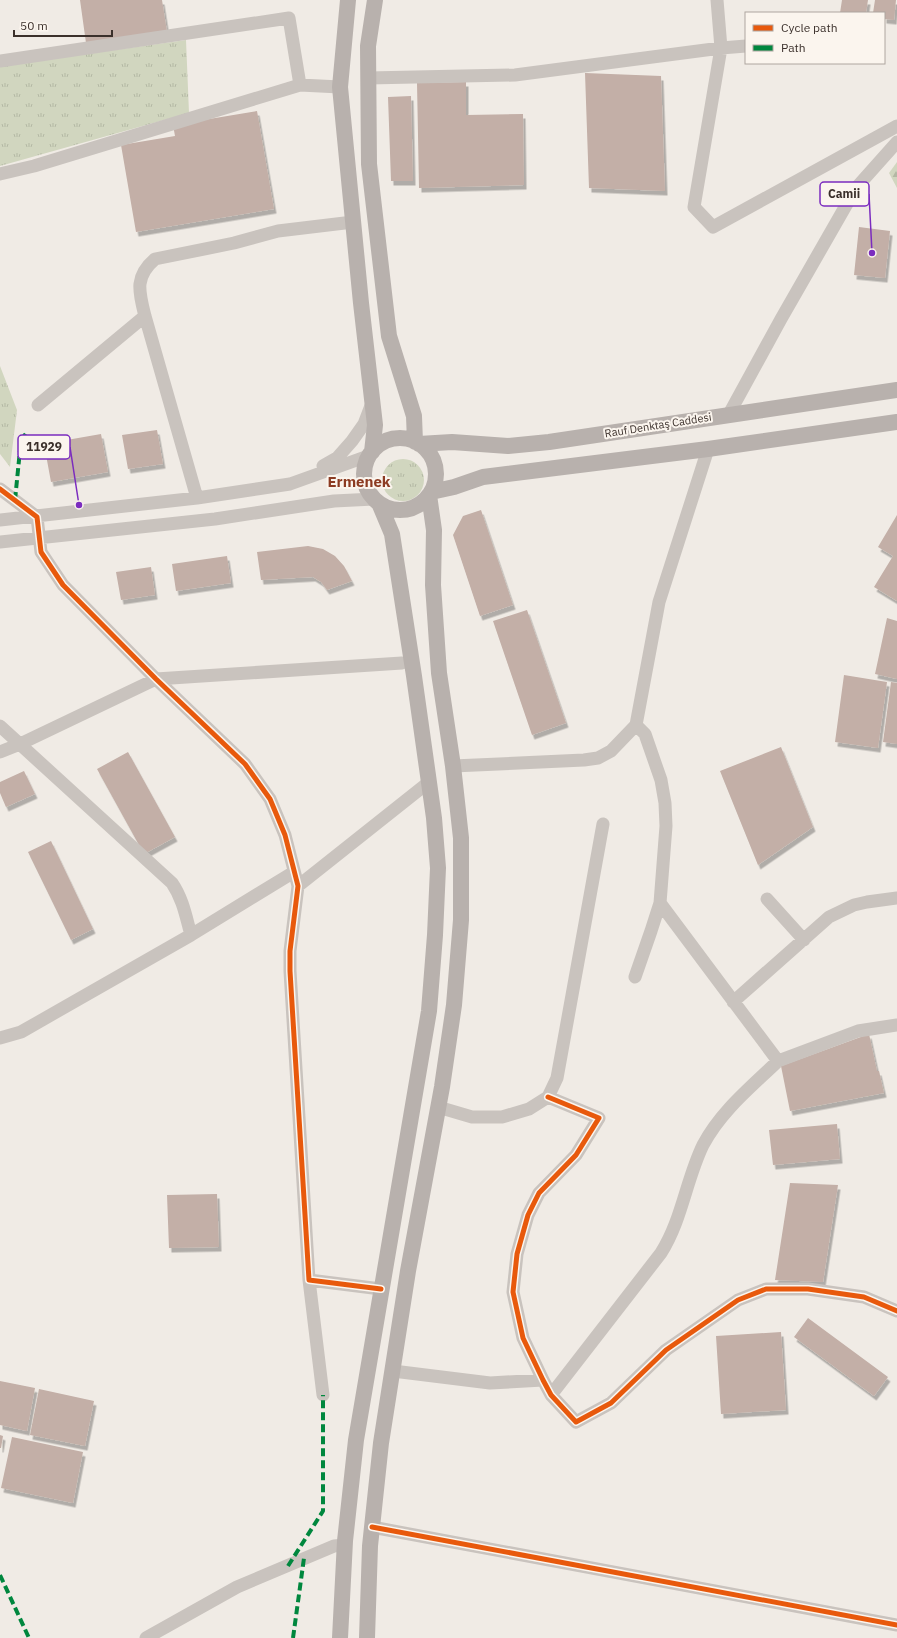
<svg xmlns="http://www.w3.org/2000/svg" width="897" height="1638" font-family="'IBM Plex Sans',sans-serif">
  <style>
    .grass { fill: url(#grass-tufts) }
    .forest { fill: url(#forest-firs) }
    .building { fill: #c3afa7; filter: url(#shadow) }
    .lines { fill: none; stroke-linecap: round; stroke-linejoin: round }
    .minor { stroke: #c9c3be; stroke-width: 13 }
    .major { stroke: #b8b1ad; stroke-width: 16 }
    .quiet { stroke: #00873e; stroke-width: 4; stroke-dasharray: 8 4; stroke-linecap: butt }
    .cycleway-casing { stroke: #fbf5ee; stroke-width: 8 }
    .cycleway { stroke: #e8590c; stroke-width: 5 }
    .labels { text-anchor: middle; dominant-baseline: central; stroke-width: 4; stroke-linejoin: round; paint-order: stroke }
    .street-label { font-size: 11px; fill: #3b302b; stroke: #fbf5ee }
    .district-label { font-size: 15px; font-weight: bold; fill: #8c3b22; stroke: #fbf5ee }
    .leader { fill: none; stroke: #7b2cbf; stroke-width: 1.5 }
    .callout-dot { fill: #7b2cbf; stroke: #fbf5ee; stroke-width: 1.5 }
    .callout { fill: #fbf5ee; stroke: #7b2cbf; stroke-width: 1.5 }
    .callout-label { font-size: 12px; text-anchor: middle; font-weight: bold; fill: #3b302b }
  </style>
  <defs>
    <pattern id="grass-tufts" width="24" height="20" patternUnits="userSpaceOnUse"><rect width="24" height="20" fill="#d1d6bf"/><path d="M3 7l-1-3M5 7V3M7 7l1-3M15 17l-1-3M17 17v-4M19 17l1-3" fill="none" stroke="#b4b8a4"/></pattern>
    <pattern id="forest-firs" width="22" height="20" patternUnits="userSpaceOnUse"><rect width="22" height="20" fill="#d1d6bf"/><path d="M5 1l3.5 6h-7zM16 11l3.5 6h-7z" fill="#b4b8a4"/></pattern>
    <filter id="shadow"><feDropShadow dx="2.5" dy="4.5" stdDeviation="0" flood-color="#0004"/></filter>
  </defs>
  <rect width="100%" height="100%" fill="#f0ebe5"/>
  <path class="grass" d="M186 40 189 113 0 166V66Z
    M0 366 17 410 10 467 0 454Z
    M382 480a21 21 0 1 1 42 0a21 21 0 1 1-42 0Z"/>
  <path class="forest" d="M897 162V188L889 173Z"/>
  <path class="building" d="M80 0H162L167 32 86 43Z
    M842 0H868L866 13H840Z
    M875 0H896L894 20 884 19V13H873Z
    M585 73 661 76 665 191 589 188Z
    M466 82V115L523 114 524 185 419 188 417 83Z
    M411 96 413 181H391L388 97Z
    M257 111 274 209 136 232 121 145 175 136 173 125Z
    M859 227 890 231 885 278 854 275Z
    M157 430 163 464 128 469 122 435Z
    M101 434 108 472 51 482 44 444Z
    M481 510 513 605 480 616 453 535 463 516Z
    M897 515V601L874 587 893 556 878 547Z
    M308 546 323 549 335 556 344 566 352 581 327 590 321 582 313 577 261 580 257 552Z
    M227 556 231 583 176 591 172 564Z
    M151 567 155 595 121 600 116 572Z
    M527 610 566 723 532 735 493 621Z
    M887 618 897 621V679L875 674Z
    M844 675 887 682 878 748 835 742Z
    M891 682 897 683V744L883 742Z
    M781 747 813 827 758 865 720 771Z
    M128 752 175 837 144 854 97 769Z
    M24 771 35 794 6 807 0 793V782Z
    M51 841 93 929 71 940 28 852Z
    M869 1034 877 1071H879L884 1093 790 1111 781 1066Z
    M837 1124 840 1159 773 1165 769 1130Z
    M790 1183 838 1185 823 1282 775 1280Z
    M217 1194 219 1247 169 1248 167 1195Z
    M808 1318 888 1377 874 1396 794 1337Z
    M781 1332 786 1410 721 1414 716 1336Z
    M0 1381 35 1388 27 1431 0 1425Z
    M39 1389 94 1401 85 1446 30 1435Z
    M0 1435 3 1436 1 1448H0Z
    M12 1437 83 1452 73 1503 1 1488Z"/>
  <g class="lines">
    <path class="minor" d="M717 0 721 48 694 207 713 227 897 126
      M0 61 289 18 300 85
      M368 78 515 75 721 48 746 46
      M0 174 34 166 300 85 340 87
      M38 405 145 316
      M729 414 781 319 856 188 897 142
      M323 466 337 458 352 441 364 424 372 403
      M0 489 37 517 41 552 63 585 156 679 245 764 270 799 285 835 298 886 290 951V971L309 1280 381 1289
      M197 498 145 316C139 292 134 277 155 259L234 243 278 231 353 222
      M0 520 197 498 290 484 368 456
      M0 542 215 519 334 501 374 499
      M636 725 645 734 661 780 665 803 666 826 660 903 778 1061 858 1031 897 1025
      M0 726 172 883C183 899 186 917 191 935
      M0 752 20 744 156 679 402 663
      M453 766 584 760 598 758 611 751 636 725 659 602 708 449
      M298 886 429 782
      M767 899 804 940
      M635 977 651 931 660 903
      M733 1002 829 917 854 905 867 902 897 898
      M0 1038 21 1032 191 935 294 872
      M548 1097 599 1118 576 1155 539 1193 528 1215 517 1254 513 1292 523 1338 543 1380 551 1395 576 1422 611 1403 666 1350 738 1300 766 1289H808L864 1297 897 1311
      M438 1107 472 1117H502L529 1109 548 1097 557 1078 603 824
      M309 1280 323 1395
      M393 1371 490 1383 543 1380
      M551 1395 661 1253C682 1220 686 1180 703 1145 721 1111 751 1087 778 1061
      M372 1527 897 1625
      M146 1638 237 1587 334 1546 345 1545"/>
    <path class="major" d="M348 0 340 87 361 303 375 425 372 452
      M375 0 368 46 369 164 389 336 414 416 415 442
      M364 474a36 36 0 1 1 72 0a36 36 0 1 1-72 0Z
      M419 444 452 442 508 446 549 442 897 390
      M431 492 454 487 483 477 708 449 897 422
      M340 1638 345 1541 356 1440 429 1011 435 935 438 868 434 818 414 676 392 534 379 503
      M367 1638 370 1546 381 1443 408 1271 442 1087 454 1005 461 920V838L453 766 439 673 433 585 434 530 429 495"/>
    <path class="quiet" d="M15 500 21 440 27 432
      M288 1566 323 1511V1395
      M0 1575 29 1638
      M293 1638 304 1558"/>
    <defs>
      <path id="cycleway" d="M0 489 37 517 41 552 63 585 156 679 245 764 270 799 285 835 298 886 290 951V971L309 1280 381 1289
        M548 1097 599 1118 576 1155 539 1193 528 1215 517 1254 513 1292 523 1338 543 1380 551 1395 576 1422 611 1403 666 1350 738 1300 766 1289H808L864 1297 897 1311
        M372 1527 897 1625"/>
    </defs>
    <use href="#cycleway" class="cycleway-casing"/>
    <use href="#cycleway" class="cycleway"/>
  </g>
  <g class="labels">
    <g class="street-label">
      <text transform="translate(658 425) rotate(-9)">Rauf Denktaş Caddesi</text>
    </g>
    <g class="district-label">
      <text x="359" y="481">Ermenek</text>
    </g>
  </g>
  <path class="leader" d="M872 253L869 194M79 505L70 447"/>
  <g class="callout-dot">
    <circle cx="872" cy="253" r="4"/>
    <circle cx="79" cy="505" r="4"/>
  </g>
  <g class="callout">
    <rect x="820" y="182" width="49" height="24" rx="4"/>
    <rect x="18" y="435" width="52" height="24" rx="4"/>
  </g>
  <g class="callout-label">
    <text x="844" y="198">Camii</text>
    <text x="44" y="451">11929</text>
  </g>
  <rect x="745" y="12" width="140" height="52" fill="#fbf5ee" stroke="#aea6a0"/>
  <rect x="753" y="25" width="20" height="6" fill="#e8590c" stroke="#aea6a0"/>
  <text x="781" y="32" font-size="12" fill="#3b302b">Cycle path</text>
  <rect x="753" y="45" width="20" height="6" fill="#00873e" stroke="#aea6a0"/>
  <text x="781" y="52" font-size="12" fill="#3b302b">Path</text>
  <path d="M14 30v6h98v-6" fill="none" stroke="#3b302b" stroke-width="2"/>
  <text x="20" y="30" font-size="12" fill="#3b302b" stroke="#fbf5ee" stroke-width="3" paint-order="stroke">50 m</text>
</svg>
